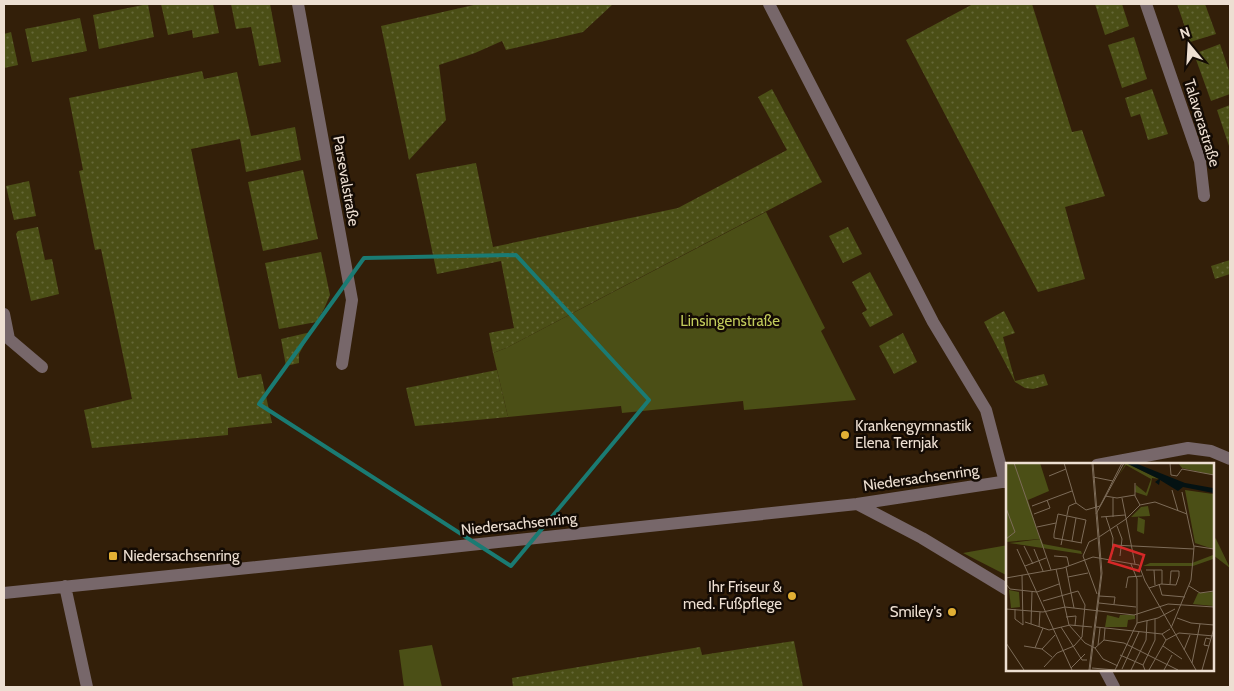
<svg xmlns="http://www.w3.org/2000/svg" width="1234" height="691" font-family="Cabin,sans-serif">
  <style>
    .green { fill: #4b4f16 }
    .garden { fill: url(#garden-dots) }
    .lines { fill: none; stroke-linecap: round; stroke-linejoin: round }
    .minor { stroke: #77676a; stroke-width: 12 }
    .marked { fill: none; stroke: #1a7b73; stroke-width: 4; stroke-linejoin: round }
    .poi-dot { fill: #e1af34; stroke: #140b04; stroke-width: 2 }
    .labels { text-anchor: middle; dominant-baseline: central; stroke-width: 5; stroke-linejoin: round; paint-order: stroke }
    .street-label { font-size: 15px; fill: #eddfd2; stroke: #140b04 }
    .park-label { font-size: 15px; fill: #c2cc5b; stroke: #140b04 }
    .poi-label { font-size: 15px; fill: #eddfd2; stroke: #140b04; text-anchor: start }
    .inset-road { fill: none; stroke: #7d6c59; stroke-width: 1 }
    .view { fill: #d62828; fill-opacity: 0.15; stroke: #d62828; stroke-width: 2.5 }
    .inset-edge { fill: none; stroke: #eddfd2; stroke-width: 2.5 }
  </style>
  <defs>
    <pattern id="garden-dots" width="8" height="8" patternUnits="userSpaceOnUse" patternTransform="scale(1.25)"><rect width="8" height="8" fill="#4b4f16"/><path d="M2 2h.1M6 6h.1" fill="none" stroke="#656837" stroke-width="1.8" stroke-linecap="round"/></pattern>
  </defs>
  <rect width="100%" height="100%" fill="#331f09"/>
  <path class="green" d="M766 212 825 328 821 331 856 400 744 410 743 401 622 413 621 406 508 417 493 353 506 348Z
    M1213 536 1216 539 1230 568 1213 555Z
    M1008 545V576L963 553Z
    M432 645 442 687H404L399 650Z"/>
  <path class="garden" d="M148 4 154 37 99 49 93 15Z
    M161 4H213L219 33 193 38 192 30 168 35Z
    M231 4H270L281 62 259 66 251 27 236 29Z
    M478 4H613L583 32 506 50 502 41 475 53 439 65 446 120 409 160 381 26Z
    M973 4H1032L1072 132 1082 130 1105 196 1065 207 1085 279 1038 292 906 40Z
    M1095 4H1122L1129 26 1105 35Z
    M1177 4H1205L1216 34 1190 42Z
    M80 18 87 51 32 62 25 29Z
    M11 32 18 65 4 68V34Z
    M1134 37 1147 79 1122 88 1108 45Z
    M1220 44 1230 74V94L1211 101 1194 54Z
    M202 71 204 79 237 72 251 136 295 127 301 160 246 172 240 139 191 149 238 378 261 374 272 423 228 428V435L92 448 84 410 132 399 101 249 95 250 79 171 83 170 69 98Z
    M772 89 822 182 506 348 493 353 489 333 514 328 501 261 437 274 416 174 476 163 493 247 678 208 787 150 758 97Z
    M1152 89 1168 134 1148 140 1140 114 1131 117 1125 98Z
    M1230 105V149L1217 110Z
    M303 170 318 239 263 251 248 182Z
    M29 181 36 216 14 220 6 186Z
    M38 227 45 260 52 259 59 294 31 301 16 234 18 231Z
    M848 227 862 254 843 263 829 236Z
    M321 252 330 295 324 309 316 322 279 329 265 263Z
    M1230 260V274L1215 279 1211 266Z
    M870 272 893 315 870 327 862 313 867 310 852 282Z
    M1004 311 1015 333 1003 337 1015 381 1044 374 1048 385 1033 389 1025 388 1015 382 984 322Z
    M311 332 299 354V363L286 366 281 339Z
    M903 333 917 362 894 374 879 346Z
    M497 370 508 417 415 426 406 388Z
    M794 641 803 687H513L512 678 700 647 702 655Z"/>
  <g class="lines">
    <path class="minor" d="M298 4 352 300 342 364
      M769 4 933 322 986 410 1005 482
      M1146 4 1200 161 1204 196
      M4 314 9 339 42 367
      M1097 465 1188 448 1211 451 1230 459
      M857 504 922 538 1008 590
      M65 586 87 687
      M4 593 433 549 857 504 1008 481
      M1105 670 1114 687"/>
  </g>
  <path class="marked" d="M516 255 649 400 511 566 259 404 364 258Z"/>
  <g class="poi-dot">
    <circle cx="845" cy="435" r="5"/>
    <rect x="108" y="551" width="10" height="10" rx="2.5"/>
    <circle cx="792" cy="596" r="5"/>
    <circle cx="952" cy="612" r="5"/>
  </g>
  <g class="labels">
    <g class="street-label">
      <text transform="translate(1202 123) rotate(73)">Talaverastraße</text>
      <text transform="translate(346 181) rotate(80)">Parsevalstraße</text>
      <text transform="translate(921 478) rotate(-8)">Niedersachsenring</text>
      <text transform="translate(519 524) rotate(-6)">Niedersachsenring</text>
    </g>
    <g class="park-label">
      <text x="730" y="321">Linsingenstraße</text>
    </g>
    <g class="poi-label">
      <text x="855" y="426">Krankengymnastik<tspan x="855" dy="17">Elena Ternjak</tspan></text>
      <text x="123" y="556">Niedersachsenring</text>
      <text x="782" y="587" text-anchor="end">Ihr Friseur &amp;<tspan x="782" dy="17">med. Fußpflege</tspan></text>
      <text x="942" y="612" text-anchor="end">Smiley's</text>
    </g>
  </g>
  <g transform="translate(1006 463)">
    <rect width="208" height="208" fill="#331f09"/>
    <path d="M120 0 153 16 146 15 145 21 141 33 129 29 130 22 140 30 145 16 120 2 113 12ZM132 54 139 57 138 71 131 68ZM35 76 37 81 75 88 76 91 3 80ZM207 92V96L187 103H137L144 100H186ZM101 152 113 155 114 152H129V156L122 157 121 164H99Z" fill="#4b4f16"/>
    <path d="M142 43 144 53 125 54 135 44Z" fill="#4b4f16"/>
    <path d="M3 127 13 129 14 144 5 145Z" fill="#4b4f16"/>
    <path d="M0 0H34L43 28 22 37 34 76 0 79ZM172 0H207V12L176 5ZM179 27 207 31V86L189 80ZM207 129V143L187 141 192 130Z" fill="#4b4f16"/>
    <path d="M120 0H129L179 20 207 25V30L177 24 172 28 154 17 153 22 149 19 153 16Z" fill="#041213"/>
    <path class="inset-road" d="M8 0 45 107M58 0 70 40 80 47 94 43 116 0M164 0 165 12 171 13 176 6 208 12M43 13 60 6M87 14 107 18M129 20V33L134 42M166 27 172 48M99 33 111 35 129 32M107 35V54M116 35 129 101M134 42 149 39 181 51M26 43 66 28M0 45 9 69 0 76M28 51 44 45 41 37M90 51 118 0M61 52 63 43 70 40M95 54 119 52M100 54 107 75 106 91M111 63 116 76 114 93M31 64 50 60M48 71 52 51 80 57 75 80M48 71V75L76 80M93 74 120 56 134 42M91 75 83 79 77 93 91 131M66 78 70 55M55 82 61 53M107 82 188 86M18 83 27 101M188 83 208 86M11 86 66 207M28 86 37 108M48 93 61 94 63 103M19 103 40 95M60 104 68 145M50 106 63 162 79 180 89 185M140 107H156V121M148 107 149 122M62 114 82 110M0 115 57 105 87 94 133 102 139 118 190 207M0 121 4 126 31 129 53 121M153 121 156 132 179 134M164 121 165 108H173V113M183 123 194 130 208 128M120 125 122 114 136 113M143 125 155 121 170 122 173 113M93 133 109 134 108 141M37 138 72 128 79 142 76 174 68 183 51 190 38 204M93 140 130 144M0 146 37 149 59 144 128 152 162 141 208 144M9 146V156L17 162 16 112M60 154 70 153 69 162M171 155 185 160 208 162M19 159 43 167 64 162 86 164M131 160 152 155 169 146M25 161 26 129M33 164 34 149M55 164 76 197H81M90 164 156 171M165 165 185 117 187 96 188 84 176 29M98 177 118 180 172 207M160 177 173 170 208 173M160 177 156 171 164 166M0 180 18 207M92 182 94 165M18 183 36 186 46 194M157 183 176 196M203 183 198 182 200 175 204 176M29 185 37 165M89 185 97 196 112 203M89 185 98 177 99 165M36 186 49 172M178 187 184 172M114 192 137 202 139 207M186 200 194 161M137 202 149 177V156M65 205 79 191M86 205 109 207M116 206 133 169M83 207 95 111 86 0M84 207 96 110 87 0M109 207 131 160V116L125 101M125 207 140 177 141 158M143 207 160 177M158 207 166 192M196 207 208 165"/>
    <path class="view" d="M108 82 138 92 133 108 103 99Z"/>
    <rect width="208" height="208" class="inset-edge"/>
  </g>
  <rect width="1234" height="691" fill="none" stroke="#eddfd2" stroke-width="10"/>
  <g transform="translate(1189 45) rotate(342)" stroke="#140b04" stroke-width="4" paint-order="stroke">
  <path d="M0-4L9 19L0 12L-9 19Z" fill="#eddfd2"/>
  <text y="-8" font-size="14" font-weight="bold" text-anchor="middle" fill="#eddfd2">N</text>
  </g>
</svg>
